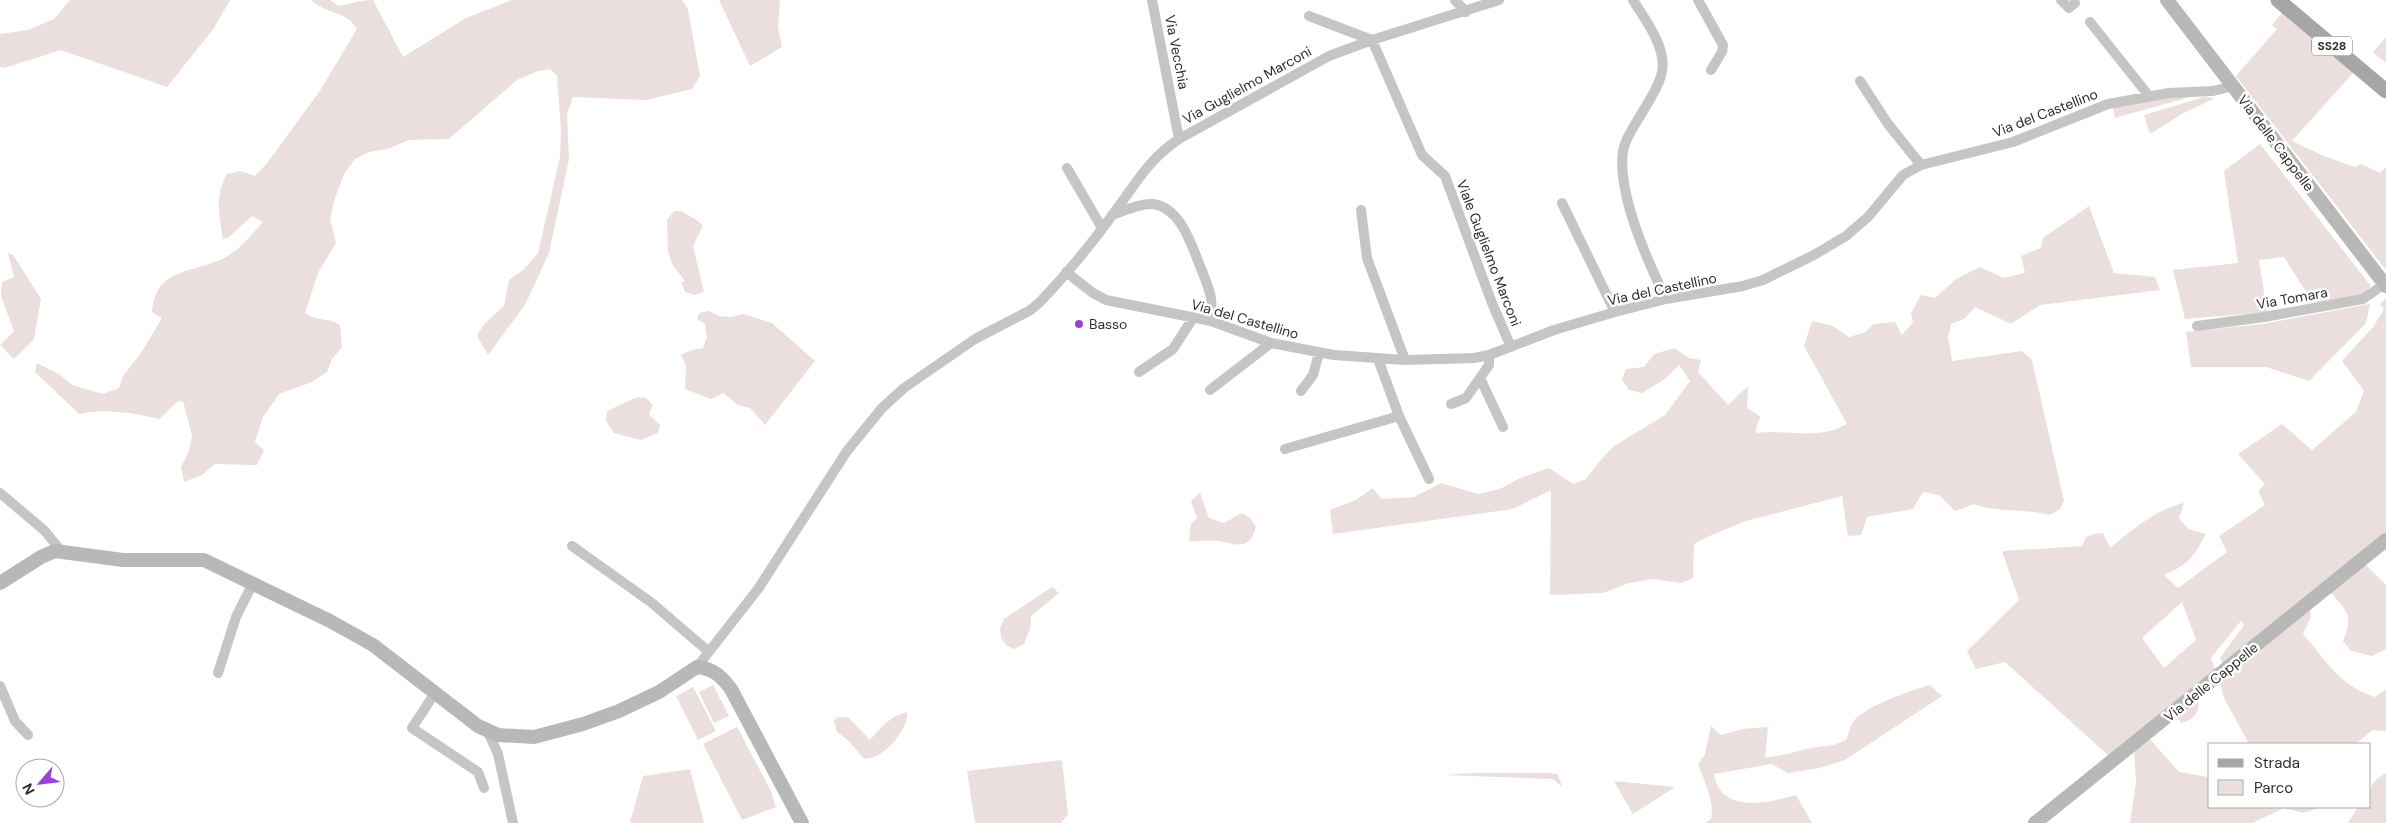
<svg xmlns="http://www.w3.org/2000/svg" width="2386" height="823" font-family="'DM Sans',sans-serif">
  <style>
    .green { fill: #eadfdd; fill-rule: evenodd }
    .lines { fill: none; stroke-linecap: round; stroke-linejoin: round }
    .street { stroke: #c5c5c5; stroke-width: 10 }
    .secondary { stroke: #b8b8b8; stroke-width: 14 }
    .primary { stroke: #a6a6a6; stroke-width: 15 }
    .poi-dot { fill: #9942d2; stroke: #fff; stroke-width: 2 }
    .labels { text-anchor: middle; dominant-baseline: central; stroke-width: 5; stroke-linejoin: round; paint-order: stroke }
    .shield { fill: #fff; stroke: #6d6d6d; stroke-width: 1 }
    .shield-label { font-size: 12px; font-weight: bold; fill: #2e2e2e }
    .street-label { font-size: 14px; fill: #2e2e2e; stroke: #fff }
    .poi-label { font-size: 14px; fill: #2e2e2e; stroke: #fff; text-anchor: start }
  </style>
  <rect width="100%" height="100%" fill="#fff"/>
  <path class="green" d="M70 0H230L214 28 167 87 61 50 4 68 0 67V34L28 30 54 19Z
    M311 0H330L339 6C351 4 360 0 373 0L403 57 466 18 512 0H682L688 9 700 76 692 89 646 100 573 97 567 114 569 159 549 253 525 305 488 355 477 336 484 324 504 306 509 280 523 270 538 253 560 157 561 130 557 76 550 69 538 71 517 80 449 139 409 140 388 149 369 152 355 159 344 174 335 198 330 219 336 243 318 273 305 313C318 322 328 317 340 325L342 347 332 359 327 372 312 382 279 394 263 417 255 442 264 450 257 465 215 464 202 475 184 482 181 467 189 451 192 436 183 401 177 402 159 419C132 413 107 408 79 414L35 372 37 363 59 374 72 385 103 394 119 388 123 376 141 353 162 318 152 312C156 266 194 274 226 257 242 248 251 235 263 222L252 216 229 237 223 239C219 217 215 194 227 174L240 171 255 176 268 162 319 92 357 29C346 10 327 15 311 0Z
    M719 0H780L778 27 782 47 750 66Z
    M2283 12 2354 72 2292 141 2324 156 2355 167 2361 164 2380 173 2386 167V270L2236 76 2277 29 2272 25Z
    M2386 37V63L2373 52Z
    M2197 95 2115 118 2113 107 2164 97Z
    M2204 97 2215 98 2182 114 2150 134 2144 115Z
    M2260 144 2371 286 2362 295 2313 303 2284 257 2259 260 2267 312 2185 319 2173 270 2238 263 2224 171Z
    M2089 206 2114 273 2155 277 2160 290 2040 305 2011 324 1975 307 1964 319 1951 324 1948 337 1952 361 2022 351 2032 360 2064 501 2060 509 2050 515C2025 508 1998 513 1974 504L1955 511 1939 495 1923 492 1913 509 1867 517 1861 535 1848 536 1842 496 1746 521 1707 537 1694 544 1693 578 1681 583 1651 579 1629 583 1603 593 1550 595 1551 490 1513 509 1333 534 1330 510 1356 500 1373 488 1381 499 1414 497 1441 483 1478 494 1500 489 1518 479 1549 468 1573 484 1586 479 1599 462 1614 446 1665 415 1690 381 1679 365 1665 379 1642 393 1629 390 1622 380 1626 369 1644 367 1654 354 1675 348 1688 358 1701 360 1698 372 1728 405 1748 386 1747 408 1761 417 1757 424 1756 433C1787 429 1818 441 1847 424L1804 346 1812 321 1833 326 1849 337 1866 332 1873 324 1895 322 1902 335 1913 322 1911 313 1921 295 1935 298 1956 279 1980 267 2004 278 2025 273 2021 256 2041 248 2043 238Z
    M674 211H682C689 217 696 218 703 226L693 246 704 292 694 295 685 292 681 282 685 281 672 264 668 251 667 220Z
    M8 253 13 255 41 299 34 339 14 359 0 345 14 331 1 296 2 282 14 277Z
    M2386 298V533L2223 665 2220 658 2244 625 2241 621 2211 658 2216 671 2109 756 2005 662 1976 669 1967 651 2019 600 2002 551 2082 546 2086 537 2094 534 2103 533 2110 548C2132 530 2156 509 2184 503L2179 518 2188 529 2206 534C2193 558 2189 564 2164 575L2178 588 2227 552 2219 536 2265 505 2258 491 2265 484 2238 454 2282 424 2312 450 2356 412 2364 391 2342 361 2373 327 2384 309 2380 304ZM2182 602 2196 640 2164 668 2142 638Z
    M2370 304 2366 323 2309 381 2266 367H2191L2186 332 2262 324Z
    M709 311 719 316 731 317 743 314 772 323 815 361 765 425 750 408 738 405 723 393 711 399 685 389 686 365 681 355 692 350 703 348 707 337 705 324 697 319 699 313Z
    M637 397 646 398 653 405 649 414 660 425 658 433 641 440 614 433 606 421 607 411Z
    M1200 493 1209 518 1224 523 1242 513 1251 519 1256 526C1250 552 1236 544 1218 541 1209 540 1198 541 1189 542L1191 524 1197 518 1191 501Z
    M2365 564 2386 585V649L2372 656 2351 651 2343 641C2354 615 2347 611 2330 592Z
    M1052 587 1059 593 1031 616 1030 629 1024 644 1014 649 1007 646 1001 638 1000 628 1004 619Z
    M2310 608 2311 617 2303 634C2327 661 2338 685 2375 697L2386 689V731L2373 730 2355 744H2249L2224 698 2219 680Z
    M713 685 729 716 714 723 699 692Z
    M1930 685 1942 696 1845 760 1820 768 1788 773 1771 764 1714 774C1720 814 1768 803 1796 795L1812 823H1705L1711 819C1715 801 1704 781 1698 764L1705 754 1711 726 1721 735 1742 729 1768 727 1765 757C1783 757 1798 750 1816 747 1830 745 1831 747 1846 740 1848 735 1850 727 1853 722 1863 707 1912 690 1930 685Z
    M693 687 716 731 698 740 676 696Z
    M2198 698C2201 711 2194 720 2181 723L2176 716Z
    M907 712C909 727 890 750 876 756 873 758 868 758 864 759L848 740 837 732 834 720 838 717 849 718 870 740C881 727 890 716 907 712Z
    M737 727 771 791 776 807 742 820 703 744Z
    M2149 738 2179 772 2208 777 2210 763V807H2319V808L2303 813 2284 808 2252 823H2130L2136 782 2134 749Z
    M1062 760 1068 814 1061 823H975L967 771Z
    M690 769 704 823H630L643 776Z
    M1473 773H1548L1558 774 1562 787 1553 779 1444 775Z
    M2386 773V823H2348L2358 807H2370C2370 786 2368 784 2386 773Z
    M1614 781 1675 787 1633 814Z"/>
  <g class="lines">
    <path class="street" d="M1152 0 1179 139
      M1455 0 1466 12
      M1633 0C1646 21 1669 50 1661 76 1657 90 1647 104 1640 116 1634 127 1625 138 1623 151 1617 194 1647 260 1666 299
      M1698 0 1723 45 1722 52 1711 70
      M2061 0 2069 8 2075 3
      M1309 16 1372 40 1422 155 1445 176 1492 303 1511 347
      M2090 22 2149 96
      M1860 81 1888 124 1921 165
      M1067 168 1102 228
      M1562 203 1615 312
      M1361 210 1367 258 1405 360
      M1112 215C1124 211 1140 203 1153 204 1181 208 1191 244 1200 266 1204 276 1209 287 1211 298 1212 306 1211 314 1211 321
      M1066 272 1093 293 1106 300 1211 321 1271 343 1334 355 1405 360 1474 358 1489 355 1554 330 1615 312 1666 299 1743 286 1763 280 1814 255 1846 236 1868 217 1903 175 1921 165 2013 142 2108 104 2169 93 2213 91 2233 86
      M2197 326 2264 317 2363 299 2386 283
      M1378 359 1399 416 1429 479
      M1139 372 1173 349 1193 318
      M1480 378 1503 427
      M1210 390 1271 343
      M1301 391 1313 375 1319 353
      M1451 404 1466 398 1489 365V355
      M1285 449 1399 416
      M0 493 45 531 61 551
      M572 546 652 603 709 652
      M697 667 758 589 847 451 882 408 904 388 975 339 1029 311 1039 303C1065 276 1089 247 1111 217 1134 187 1146 161 1179 139L1329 56 1372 40 1499 0
      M218 673 236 617 253 583
      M0 686 15 721 28 735
      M435 693 412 728 478 772 484 788
      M488 732 498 754 513 823"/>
    <path class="secondary" d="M2167 0 2386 286
      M0 583 41 557 55 551 123 560H204L330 621 373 645 478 726 498 735 534 737 583 724 619 711 659 692 697 667C714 669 721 676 731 689L802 823
      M2035 823 2386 540"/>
    <path class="primary" d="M2278 0 2386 91"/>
  </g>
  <circle class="poi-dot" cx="1079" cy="324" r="5"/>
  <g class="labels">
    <rect class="shield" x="2312" y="36.5" width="40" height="19" rx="4"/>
    <g class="shield-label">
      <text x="2332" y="46">SS28</text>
    </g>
    <g class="street-label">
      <text transform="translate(1177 52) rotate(79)">Via Vecchia</text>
      <text transform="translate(1247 85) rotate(-29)">Via Guglielmo Marconi</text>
      <text transform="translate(2045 113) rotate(-21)">Via del Castellino</text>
      <text transform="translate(2276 143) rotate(53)">Via delle Cappelle</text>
      <text transform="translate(1489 253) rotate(69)">Viale Guglielmo Marconi</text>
      <text transform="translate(1662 289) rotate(-12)">Via del Castellino</text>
      <text transform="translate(2292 298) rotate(-10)">Via Tomara</text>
      <text transform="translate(1245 319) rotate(16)">Via del Castellino</text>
      <text transform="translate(2211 682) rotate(-39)">Via delle Cappelle</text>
    </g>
    <g class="poi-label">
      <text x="1089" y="324">Basso</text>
    </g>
  </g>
  <rect x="2208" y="743" width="162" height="65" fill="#ffffff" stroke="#ababab"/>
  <rect x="2218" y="759" width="25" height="8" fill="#a6a6a6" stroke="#ababab"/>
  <text x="2254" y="768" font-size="15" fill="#2e2e2e">Strada</text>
  <rect x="2218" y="780" width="25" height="15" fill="#eadfdd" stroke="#ababab"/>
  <text x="2254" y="793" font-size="15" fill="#2e2e2e">Parco</text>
  <g transform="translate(40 783) rotate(242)"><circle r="24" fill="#ffffff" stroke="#ababab"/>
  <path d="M0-4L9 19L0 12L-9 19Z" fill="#9942d2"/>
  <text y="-8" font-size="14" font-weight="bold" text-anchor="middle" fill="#2e2e2e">N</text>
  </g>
</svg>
